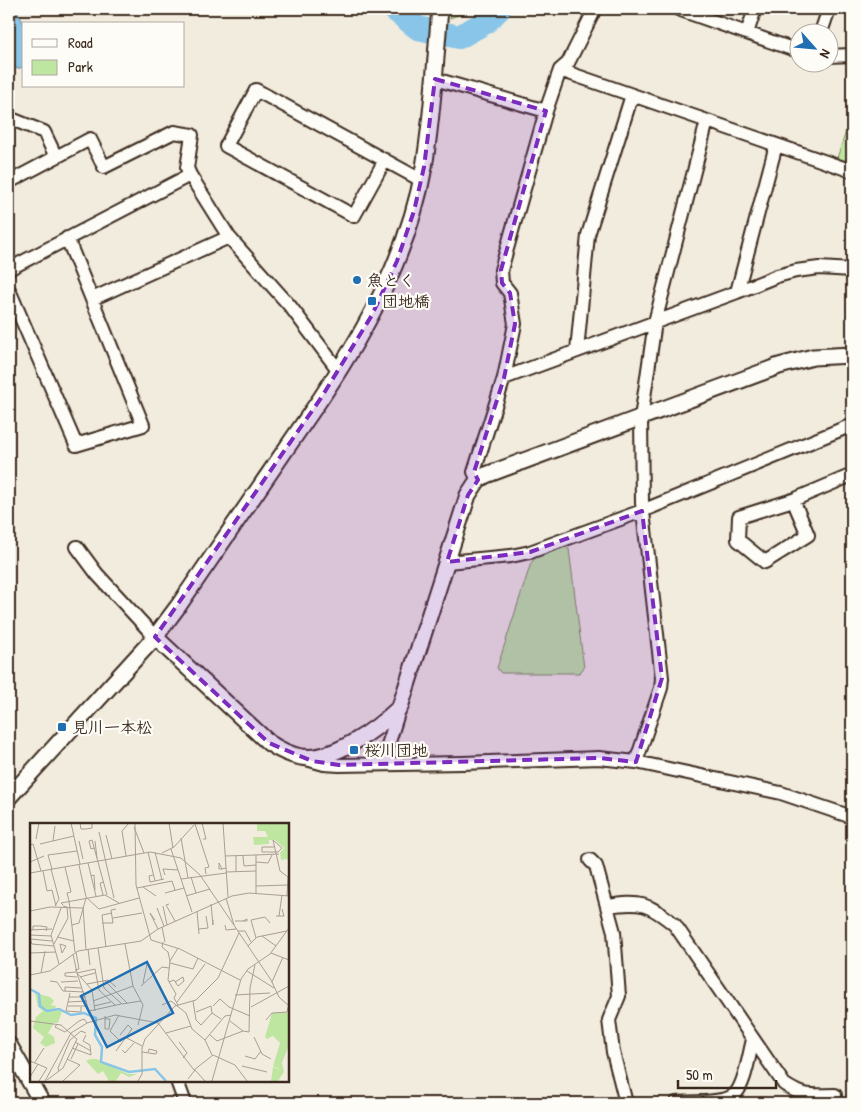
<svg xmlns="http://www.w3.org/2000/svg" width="861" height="1112" font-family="'Patrick Hand','Klee One',sans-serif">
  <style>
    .green { fill: #bfe6a0; stroke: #7d885f }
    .water { fill: #88c5e8; stroke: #698797 }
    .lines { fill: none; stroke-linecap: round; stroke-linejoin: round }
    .river { stroke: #88c5e8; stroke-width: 24 }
    .minor-casing { stroke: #3b2a1e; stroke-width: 16 }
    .tertiary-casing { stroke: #3b2a1e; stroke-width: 19 }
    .minor { stroke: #fdfcf7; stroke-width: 12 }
    .tertiary { stroke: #fdfcf7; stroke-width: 15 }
    .marked { fill: #7b2cbf; fill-opacity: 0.2; stroke: #7b2cbf; stroke-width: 4; stroke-dasharray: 10 6; stroke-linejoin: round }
    .poi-dot { fill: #1f6fb2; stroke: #fdfcf7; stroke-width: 2 }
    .labels { text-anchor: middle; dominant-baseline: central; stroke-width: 4.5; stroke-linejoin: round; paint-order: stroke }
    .poi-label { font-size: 16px; font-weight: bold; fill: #3b2a1e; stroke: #fdfcf7; text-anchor: start }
    .inset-river { fill: none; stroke: #88c5e8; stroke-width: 2.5 }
    .inset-road { fill: none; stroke: #a99e92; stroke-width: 1 }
    .view { fill: #1f6fb2; fill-opacity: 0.15; stroke: #1f6fb2; stroke-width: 2.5 }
    .inset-edge { fill: none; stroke: #3b2a1e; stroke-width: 2.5 }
  </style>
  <rect width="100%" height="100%" fill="#f2ecdf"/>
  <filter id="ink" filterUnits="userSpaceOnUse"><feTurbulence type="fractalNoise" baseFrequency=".02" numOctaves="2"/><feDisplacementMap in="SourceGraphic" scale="10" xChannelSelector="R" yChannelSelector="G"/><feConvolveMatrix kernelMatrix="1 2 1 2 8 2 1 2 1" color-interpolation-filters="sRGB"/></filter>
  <g filter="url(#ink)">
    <path class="green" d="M451 9H474L450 18Z
      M852 114V162L837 158Z
      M563 546 569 549 584 668 579 673H501L497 668 531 563 537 556Z"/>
    <path class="water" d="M9 9H17V11L24 24V67L15 69 9 61Z"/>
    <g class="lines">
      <path class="river" d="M394 9 418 28 459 37 486 22 499 9"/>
      <defs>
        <path id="minor" d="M678 9 798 51
          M821 32 829 9
          M747 33 755 9
          M828 56 852 55
          M560 70 852 171
          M435 79 546 111
          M9 118 44 132 56 157
          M385 160 354 216 226 146 256 90 421 180
          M9 182 90 139 104 167 174 132 192 135 187 168 190 175 229 237 290 306 339 371
          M9 269 190 175
          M9 290 76 445 143 425 67 238
          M737 292 776 145
          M92 299 229 237
          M577 351 588 235 632 95
          M504 378 737 292 777 276 796 271 819 268 852 270
          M478 480 474 472 504 378 515 324 510 293 502 283 501 270 546 111 560 70 568 63 595 9
          M793 500 808 535 765 562 738 540 739 517 793 500 852 475
          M77 547 97 574 155 637
          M447 562 511 556 530 552 642 511 852 425
          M306 759 324 764 339 765 463 763 599 758 636 762 781 793 852 817
          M636 762 661 688 662 678 642 503 641 418 655 322 707 121
          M382 764 400 707
          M590 860 596 866 614 932 619 996 609 1020 613 1052 626 1103
          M607 906C641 901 648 903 675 925L784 1084C804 1098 812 1095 835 1095
          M177 1081 185 1103
          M676 1103C690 1102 724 1104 734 1095 745 1086 749 1054 753 1040"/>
        <path id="tertiary" d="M155 637 269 743C278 749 290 755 301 757 333 762 378 728 400 707L468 495 478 480 486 475 779 366 813 357 852 355
          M9 797 155 637 179 605 321 398C368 327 409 252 424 167 433 115 435 62 440 9
          M9 1045 42 1103"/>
      </defs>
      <use href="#minor" class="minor-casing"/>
      <use href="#tertiary" class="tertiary-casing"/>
      <use href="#minor" class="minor"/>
      <use href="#tertiary" class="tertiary"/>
    </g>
  </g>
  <path class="marked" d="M435 79 546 111 501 270 502 283 510 293 515 324 504 378 474 472 478 480 468 495 447 562 530 552 642 511 662 678 636 762 599 758 339 765 312 761 269 743 155 637 321 398 372 315 397 261 414 211 424 167Z"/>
  <g class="poi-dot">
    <circle cx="357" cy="280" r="5"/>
    <rect x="367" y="296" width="10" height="10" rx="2.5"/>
    <rect x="57" y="722" width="10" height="10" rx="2.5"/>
    <rect x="349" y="745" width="10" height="10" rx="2.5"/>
  </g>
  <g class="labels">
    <g class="poi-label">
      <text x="367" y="280">魚とく</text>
      <text x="382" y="301">団地橋</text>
      <text x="72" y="727">見川一本松</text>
      <text x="364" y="750">桜川団地</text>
    </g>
  </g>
  <g transform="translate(30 823)">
    <rect width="259" height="259" fill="#f2ecdf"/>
    <path d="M227 0H259V39L257 36 251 37 250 30 254 25 245 17H239V21L224 22 223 14H238L235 8H227ZM5 170 20 174 24 178 21 182 26 183 25 187 32 188 28 200H24L18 210 24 214 25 220 16 224 10 220 14 214 3 205 6 194 13 188 8 184ZM259 189V222L252 240 254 249 248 258H241L243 244 252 248 243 243 250 220 243 213 237 216 235 214 242 190ZM60 236H67L98 251H107L99 254 91 250 86 258H79L73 248 68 251 56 238Z" fill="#bfe6a0"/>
    <path class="inset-river" d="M0 166 9 171 10 183 17 188 29 186 41 192 54 190 66 195 65 212 72 224 71 239 99 249 125 246 136 258"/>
    <path class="inset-road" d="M41 0 50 41M50 0 51 6H56L62 5V0M105 0 106 62 121 117 150 126 210 157M139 0 143 25M172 0 176 16H173M193 0 198 74M165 1 179 44 175 45 176 51M104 4 114 30M69 9 84 75M76 12 82 36M151 15 158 55M6 16 9 0M23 18 25 3M49 18 53 36M65 18 67 35M10 21 44 13M0 22 3 21 11 48M64 25 61 26 59 18 62 17 77 72M141 26 162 89M118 29 125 58M125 29 132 57M232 29V24H244M232 29H248M248 29 252 25 243 17 250 48 258 54 257 73M132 30 144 24 164 2M226 32 249 31M96 33 92 8 99 0M195 33 226 32V71M206 33V49M213 33 214 43 226 42M0 39 14 33M226 39 238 40 242 32M58 40 66 73M49 42 56 74 69 86 109 75M35 44 41 69 37 70 39 78M21 46 29 76 25 83M22 46 18 32 47 28M192 46 189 40V46H192L196 45M13 48 17 68 22 67 26 83M196 49 226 48M0 50 120 29 151 35 170 52 241 157 249 174 259 183M123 52 119 53 120 59 134 56M135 52 133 46 148 47M61 53 64 52 65 67M161 54 166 70M151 56 196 50M226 63 258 62M113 64 126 73M107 65 142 58 145 67M135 70 154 65M73 72 70 60 74 59M156 73 180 66M196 75 204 102M39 78 45 129M139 81 136 82 145 98M181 81 183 102V97M33 82 31 80 75 72 89 80M133 83 137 102M53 84 56 127M127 85 134 103M0 88 20 84 52 85M167 88 169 111M246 93H254L252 86M249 93 252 72M83 95 112 90M125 97 120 90 128 106M205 98H217V96L213 98M72 100H83L81 87 86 86M42 102 49 100 56 75M195 102 196 107 206 106M132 104 135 119M169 106 178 105 176 93M0 107 22 106M3 107V103H10L17 104 16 108M208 108H215L221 119M0 112 21 113M232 113 246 123M27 114 44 118M226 115 221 97 235 94 240 100M0 116 2 121 24 123M0 116 22 118M133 119 132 124 138 129 140 138 138 157 146 171 144 175 148 182M24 121 38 95 37 84 33 83M95 121 103 163 113 182 108 202M36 123 32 130 30 121 36 123M218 123 227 114 257 108M76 124 72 92 82 90M68 125 74 165 92 181 111 178M58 126 60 142M0 130 26 129M241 130 259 137M43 131 47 150 62 167 65 188M140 138 148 125M140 140 163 146 168 135M29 141 21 112 31 85M65 146 69 167 85 182M45 147 49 146 46 129M217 148 244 165M46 149 35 150V153L47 154M11 150 15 128M47 150 59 188 91 181M47 150 65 146M0 152 20 148 48 128 111 118 128 106 202 73 219 70 259 73M50 154 65 150M20 158 27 159 33 168 54 169M75 158 97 180M31 159 48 158M139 159 144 157 148 163 154 158 153 154 145 159M242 159 253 134M113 160 117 141M57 161 78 157 86 164M111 163 132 144 139 145M35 168V164L51 165M40 170 36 188 51 189V184M205 172 240 170M39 174H56M63 178 103 163M163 178 166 197 171 202 182 190 191 196M38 179 57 178M147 179 175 141M132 182 141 178 156 190 162 206 175 217 182 232M38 183H57M64 183 81 179M183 183 190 176 199 184 220 193M221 184 259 163M166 189 181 183 182 190M89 192 80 208 91 219M75 196H80L79 206H75V193M236 197 242 190 257 189 258 184M0 198 31 202 47 216 33 245 17 257M200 198 213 208M27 201 25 204 35 209 49 198 54 196 57 200M136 210 161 203M180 212 187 218 213 208 219 209 220 165 225 142M95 214 112 223M224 214 232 231 241 236M175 217 195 193 201 192M45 219 61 228M149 219 157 230 153 235M42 225 61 232 60 222 53 218 56 212M92 227 95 230 104 220M86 228 102 206 98 202 90 212M112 229 126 231 127 228 119 226 118 229M215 233 225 236 231 228M41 236 48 221M0 238 17 245 9 258M5 239 14 225M212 243 237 249M29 248 28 245 40 217 51 208 56 210M0 254 8 241M158 256 165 247 175 258M15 258 41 210 57 200 85 192 128 200 164 247 183 232 205 242 217 258M33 258 50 242 37 236M108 258 112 251V225L115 216 145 183 166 177 188 155 209 110M182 258 211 156 218 146 240 131 259 105"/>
    <path class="view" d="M117 139 143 190 77 224 51 173Z"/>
    <rect width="259" height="259" class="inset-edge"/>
  </g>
  <rect width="861" height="1112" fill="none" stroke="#fdfcf7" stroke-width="30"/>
  <rect x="15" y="15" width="831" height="1082" fill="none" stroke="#3b2a1e" stroke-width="2" filter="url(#ink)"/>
  <rect x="22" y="22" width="162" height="65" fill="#fdfcf7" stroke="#afa8a0"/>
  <rect x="32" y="39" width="25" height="8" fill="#fdfcf7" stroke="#afa8a0"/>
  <text x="68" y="48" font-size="15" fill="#3b2a1e">Road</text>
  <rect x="32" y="60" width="25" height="15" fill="#bfe6a0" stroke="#afa8a0"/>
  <text x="68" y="72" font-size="15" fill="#3b2a1e">Park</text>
  <g transform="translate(814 48) rotate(117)"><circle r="24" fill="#fdfcf7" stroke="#afa8a0"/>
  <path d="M0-4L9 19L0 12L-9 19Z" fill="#1f6fb2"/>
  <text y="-8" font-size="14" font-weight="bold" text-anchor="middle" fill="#3b2a1e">N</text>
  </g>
  <path d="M678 1080v8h98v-8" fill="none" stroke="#3b2a1e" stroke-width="2.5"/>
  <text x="686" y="1080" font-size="15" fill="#3b2a1e" stroke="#fdfcf7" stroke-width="4" paint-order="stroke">50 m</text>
</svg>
